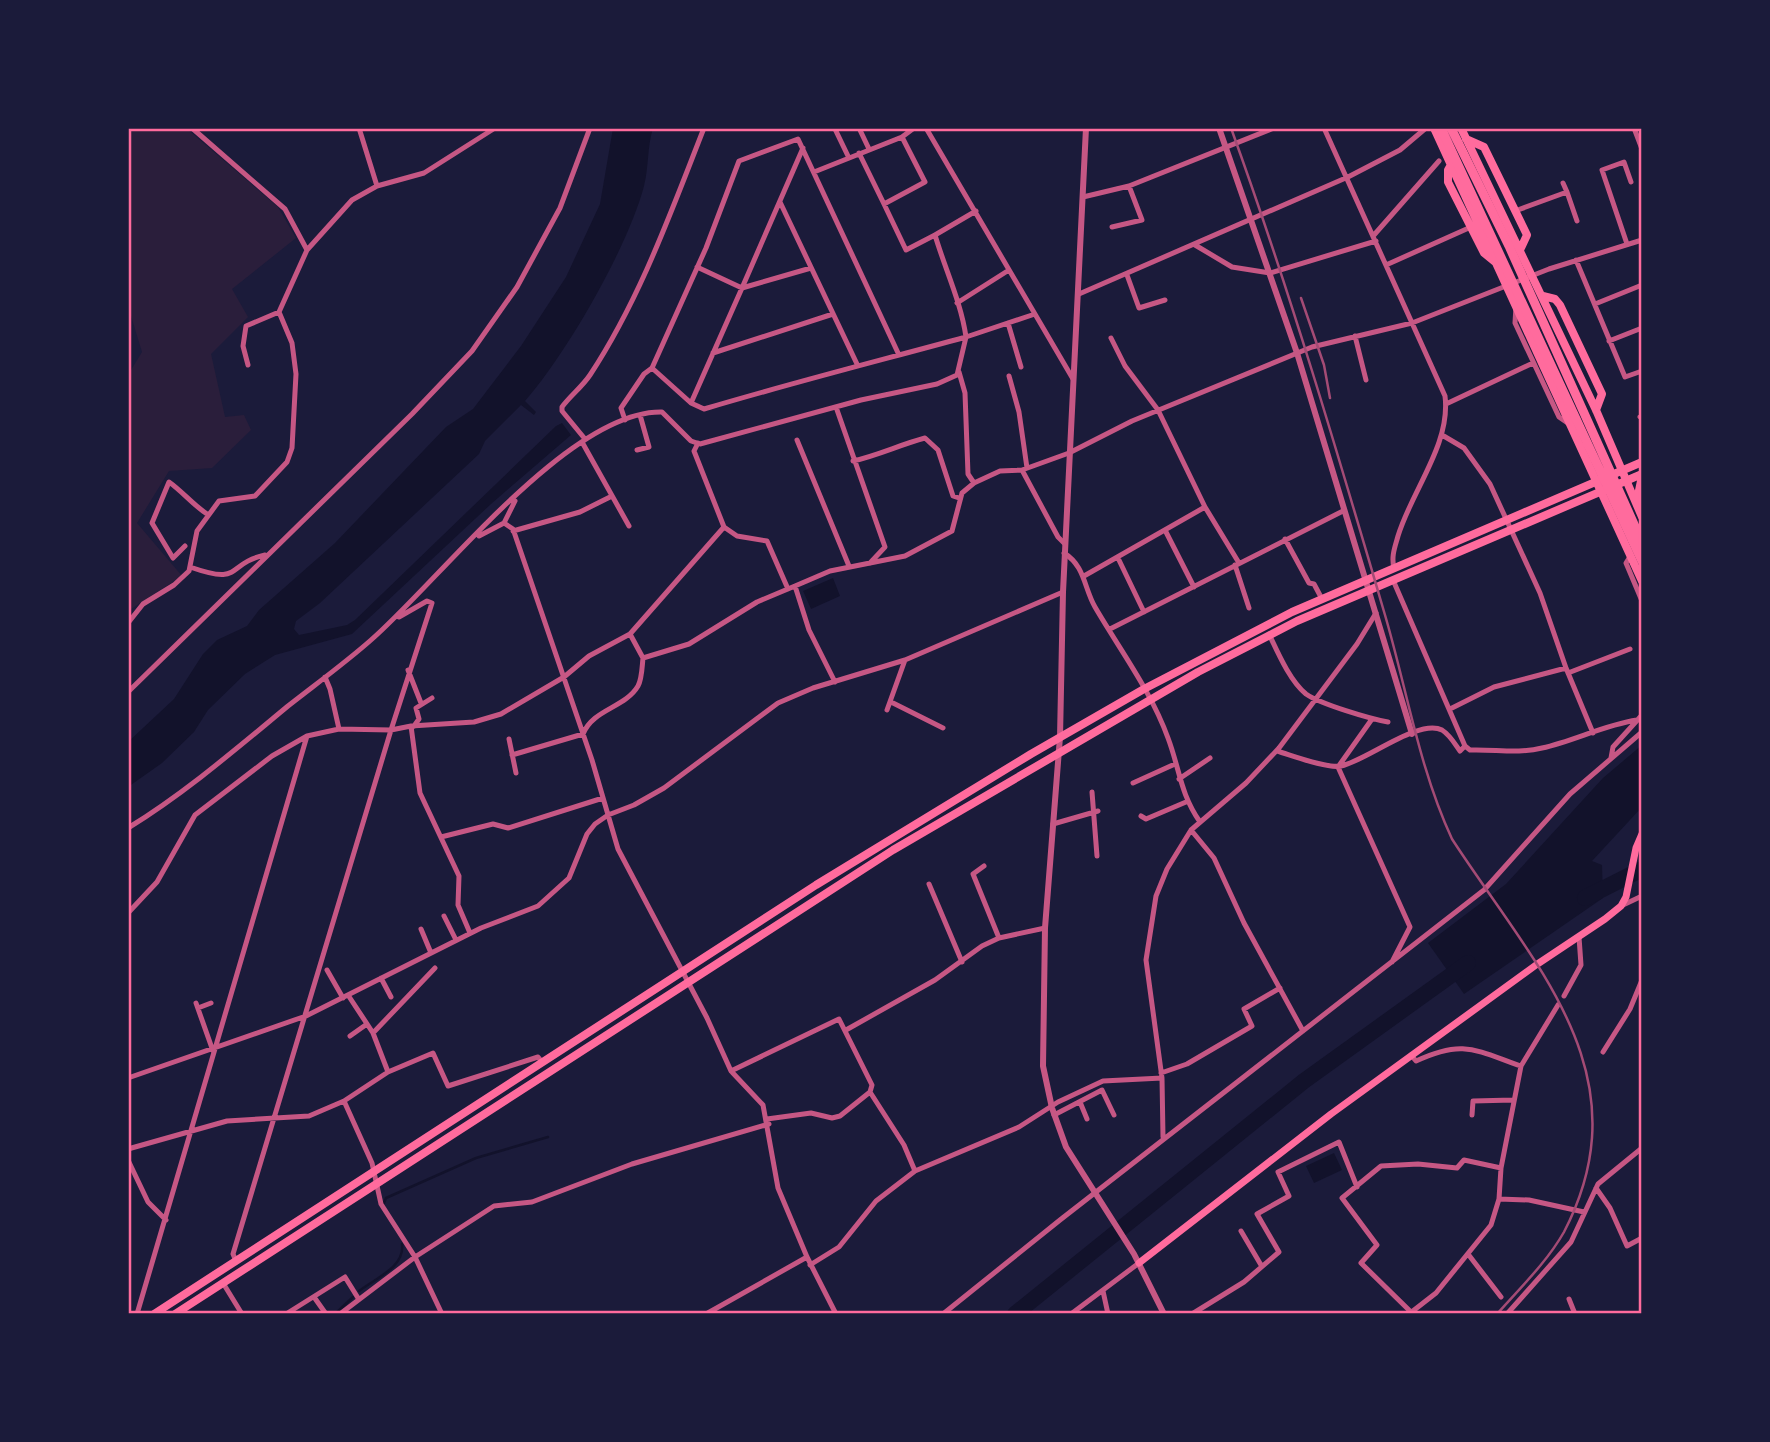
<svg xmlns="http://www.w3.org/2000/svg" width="1770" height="1442" font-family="Literata,serif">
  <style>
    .green { fill: #2a1e3b }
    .water { fill: #12122b }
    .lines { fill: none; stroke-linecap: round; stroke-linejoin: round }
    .stream { stroke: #12122b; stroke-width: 2.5 }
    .river { stroke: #12122b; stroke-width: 16 }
    .minor { stroke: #c65784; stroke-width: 5 }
    .tertiary { stroke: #c65784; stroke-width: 6 }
    .secondary { stroke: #ff6b9d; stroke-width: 7 }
    .primary { stroke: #ff6b9d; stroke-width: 8 }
    .trunk { stroke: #ff6b9d; stroke-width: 8 }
    .motorway { stroke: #ff6b9d; stroke-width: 9 }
    .rail { stroke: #a44b75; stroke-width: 2.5 }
    .neatline { fill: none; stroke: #ff6b9d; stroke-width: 2.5 }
  </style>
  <rect width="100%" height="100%" fill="#1b1b3a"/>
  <path class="green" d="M128 128H186L278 207 296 238 232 289 248 317 211 354 225 417 244 415 251 430 212 468 169 471 137 523 182 576 128 611V375L142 352 128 306Z"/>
  <path class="water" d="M613 128H653C647 147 649 167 644 186 628 247 567 353 525 401L536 412 534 415 521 405 485 441 479 454 320 603 296 621 294 629 299 635 347 625 355 620 556 426 562 423 571 435 491 504 352 634 275 655 245 674 208 710 194 732 162 763 128 787V742L174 699 203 654 217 640 247 626 259 610 335 543 446 427 473 409 521 346 566 277 600 204Z
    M833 578 840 596 811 609 803 591Z
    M1642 745V807L1592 861 1602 865 1603 898 1464 994 1428 943 1506 884 1603 778Z
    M1334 1153 1342 1170 1314 1183 1306 1166Z"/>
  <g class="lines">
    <path class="stream" d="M384 1203 386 1198 476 1158 548 1137
      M359 1291C376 1278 405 1267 402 1244
      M335 1314 353 1297"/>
    <path class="river" d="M1585 898 1642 869
      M1015 1314 1304 1081 1468 963"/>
    <path class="minor" d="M192 128 285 209 307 250
      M359 128 377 186
      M859 128 869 149
      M926 128 1073 379
      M1324 128 1445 396C1451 444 1412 490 1398 536 1395 547 1391 556 1394 568
      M1634 128 1642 149
      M835 129 848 156
      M859 153 884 204 925 182 902 137
      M814 172 902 137 914 128
      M1567 192 1577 221
      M1083 197 1129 186 1274 128
      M780 202 857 364
      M884 204 906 250 935 235C945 269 961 302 966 337 878 361 791 383 704 409L691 403 652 368 706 248 739 161 798 139 899 355
      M1515 211 1567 192 1563 183
      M1112 227 1142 220 1129 186
      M935 235 976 211
      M1374 235 1439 161
      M1627 244 1602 170 1624 162 1631 182
      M1195 245 1232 267 1270 273 1376 241
      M1576 260 1625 377 1642 371
      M1386 265 1471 227
      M697 267 742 288 803 148
      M1127 275 1139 308 1165 300
      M1079 294 1348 177 1400 150 1426 128
      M957 303 1009 270
      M1595 304 1642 285
      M1516 306 1515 323 1559 417 1572 426
      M1008 323 1021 367
      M1355 336 1366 380
      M1111 338 1125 366 1158 410 1205 507 1239 563
      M1609 341 1642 328
      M713 353 833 314
      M248 365 243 346 246 326 279 312
      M959 372 965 393 968 474 974 483
      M1009 376 1019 412 1027 468
      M691 403 742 288 811 268
      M1446 404 1533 363
      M836 407 885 547 870 563
      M1640 417 1642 416
      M625 420 621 408 644 374 652 368
      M1442 435 1464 448 1490 484 1540 593 1566 668
      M585 439 562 411V407C570 396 582 387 590 375 640 299 671 212 704 128
      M797 440 849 566
      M582 442 629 526
      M637 450 649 447 640 415
      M853 461C879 455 899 445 925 438L938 450 953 496 959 498
      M1022 470 1058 537 1065 544
      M504 523 515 501
      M724 527 737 536 767 541 788 589
      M513 531 580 512 612 496
      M1166 532 1194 587
      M479 536 504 523 513 529 592 760 618 849 707 1018 731 1071 763 1105 778 1188 807 1257 836 1314
      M1285 539 1309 583 1314 584 1322 599
      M185 546 173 558 152 523 169 482C183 492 192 504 207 514
      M1064 553C1085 566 1084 588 1095 607 1120 650 1151 691 1168 738 1180 770 1180 793 1200 822
      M1631 555 1626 563 1642 601
      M1118 558 1144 612
      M1235 565 1249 608
      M190 567C244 586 225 564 265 555
      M1084 576 1205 507
      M1393 580 1465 746 1470 750C1495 749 1518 754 1542 748 1574 741 1604 725 1637 720
      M795 586 830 571 905 556 952 531 962 493 974 483 1000 471 1022 470 1069 453 1132 421 1312 347 1412 323 1549 269 1642 240
      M399 617 427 601 432 603 391 730 411 726 420 793 459 876 458 905 470 933
      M128 623 143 604 174 585 189 571 197 531 219 501 255 496 287 462 292 448 296 374 292 343 279 312 307 250 352 200 377 186 424 173 495 128
      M1110 629 1343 511
      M1269 634C1278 653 1290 681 1306 694 1320 704 1371 719 1388 722
      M643 658 630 634 724 527 694 451 698 443
      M408 670 421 703
      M1568 673 1630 649
      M128 692 412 414 472 351 517 287 560 208 590 128
      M891 702 943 728
      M1450 709 1494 687 1566 668 1593 733
      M887 710 905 660
      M1372 719 1338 767 1410 927 1392 962
      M411 726 474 722 501 714 564 677 589 656 630 634
      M414 726 419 719 416 708 432 698
      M509 739 516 773
      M1277 751C1291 755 1327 769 1341 766 1366 761 1419 718 1442 730 1450 735 1455 744 1460 751L1465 746
      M512 755 583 734C593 709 625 708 638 686 642 679 642 667 643 658L689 644 757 602 795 586 809 630 835 682
      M1611 758 1613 747 1642 715
      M1179 779 1210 758
      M1133 783 1175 764
      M1092 792 1097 856
      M1141 816 1146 819 1186 802
      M1053 824 1098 811
      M128 828C185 793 236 749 288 706 316 684 345 663 371 640 439 581 569 410 662 412L691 441 700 444 861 400 937 384 957 375 966 337 1035 314
      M1191 830 1214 858 1244 923 1303 1031
      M441 837 493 824 508 828 603 798
      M984 866 973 874 999 938
      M929 884 962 962
      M1623 905 1642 896
      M128 913 157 882 195 815 272 756 307 736 339 729
      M444 916 456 940
      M421 929 431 953
      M327 970 343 998
      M381 978 391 997
      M348 995 373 1033 388 1072
      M1564 996 1581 965 1579 937
      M196 1003 213 1051
      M198 1008 211 1003
      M846 1030 935 980 982 946 999 938 1045 928
      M373 1033 435 968
      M350 1036 367 1024
      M1603 1052 1630 1009 1642 980
      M1411 1055 1416 1061C1463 1039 1475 1050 1521 1066L1558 1005
      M731 1071 839 1019 872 1085 870 1092 904 1145 915 1171
      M1161 1073 1187 1064 1252 1026 1244 1009 1280 988
      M128 1078 306 1016 481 928 538 906 569 878 587 834 595 824 608 815 634 805 664 788 778 703 813 688 905 660 1063 592
      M1080 1102 1087 1119
      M1054 1115 1102 1090 1114 1115
      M1472 1115 1473 1101 1513 1100
      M767 1119 811 1113 832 1118 840 1116 870 1092
      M1163 1137 1162 1078 1146 960 1156 896 1167 869 1191 830 1246 783 1279 748 1357 644 1376 613
      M128 1149 227 1121 309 1116 344 1101
      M128 1160 148 1202 166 1220
      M1596 1188 1610 1208 1627 1246 1642 1238
      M1499 1199 1501 1168 1521 1066
      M1241 1231 1261 1265
      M1468 1254 1501 1297
      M236 1261 233 1254 391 730 339 729 330 689 325 677
      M810 1265 839 1247 876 1201 915 1171 1019 1127 1058 1102 1103 1081 1162 1078
      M223 1283 242 1314
      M1103 1291 1108 1314
      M314 1297 326 1314
      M1569 1299 1575 1314
      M1412 1313 1361 1263 1377 1245 1342 1198 1381 1166 1418 1164 1457 1168 1464 1160 1501 1168
      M137 1314 307 736
      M286 1314 345 1277 358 1298
      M340 1314 415 1257 494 1206 532 1202 632 1164 769 1124
      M442 1314 415 1257 381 1204 372 1163 344 1101 388 1072 433 1053 448 1086 538 1057 542 1062
      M706 1314 807 1257
      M943 1314 1060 1220 1484 890 1570 794 1642 732
      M1071 1314 1139 1263
      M1192 1314 1244 1282 1279 1252 1257 1214 1289 1196 1278 1172 1339 1142 1357 1187
      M1409 1314 1436 1293 1491 1225 1499 1199 1529 1200 1584 1212
      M1507 1314 1571 1242 1598 1184 1642 1148"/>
    <path class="tertiary" d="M1086 128 1063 592 1060 737 1045 928 1043 1066 1052 1108 1066 1147 1134 1254 1164 1314
      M1219 128 1297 353 1412 734"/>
    <path class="secondary" d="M1139 1263 1331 1114 1536 965 1605 919 1621 906 1626 897 1636 848 1642 834"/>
    <path class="primary" d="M154 1314 816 885 1031 754 1144 689 1292 612 1642 462
      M175 1314 893 850 1198 672 1297 621 1642 474"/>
    <path class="trunk" d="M1434 128 1642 581
      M1461 128 1596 410 1642 517
      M1466 139 1484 147 1527 235 1520 250
      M1452 163 1448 170V182L1484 253 1495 262
      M1543 296 1555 299 1560 305 1602 394 1596 410
      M1637 500 1642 476"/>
    <path class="motorway" d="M1441 128 1642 561
      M1451 128 1509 246 1642 542"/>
    <path class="rail" d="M1231 128C1289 288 1337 451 1385 615 1407 690 1419 768 1452 839 1533 964 1646 1074 1564 1232 1547 1262 1520 1288 1497 1314
      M1301 298 1324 365 1330 398"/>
  </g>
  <rect width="1770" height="1442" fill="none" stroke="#1b1b3a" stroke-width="259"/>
  <rect x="130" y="130" width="1510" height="1182" class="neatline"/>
</svg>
